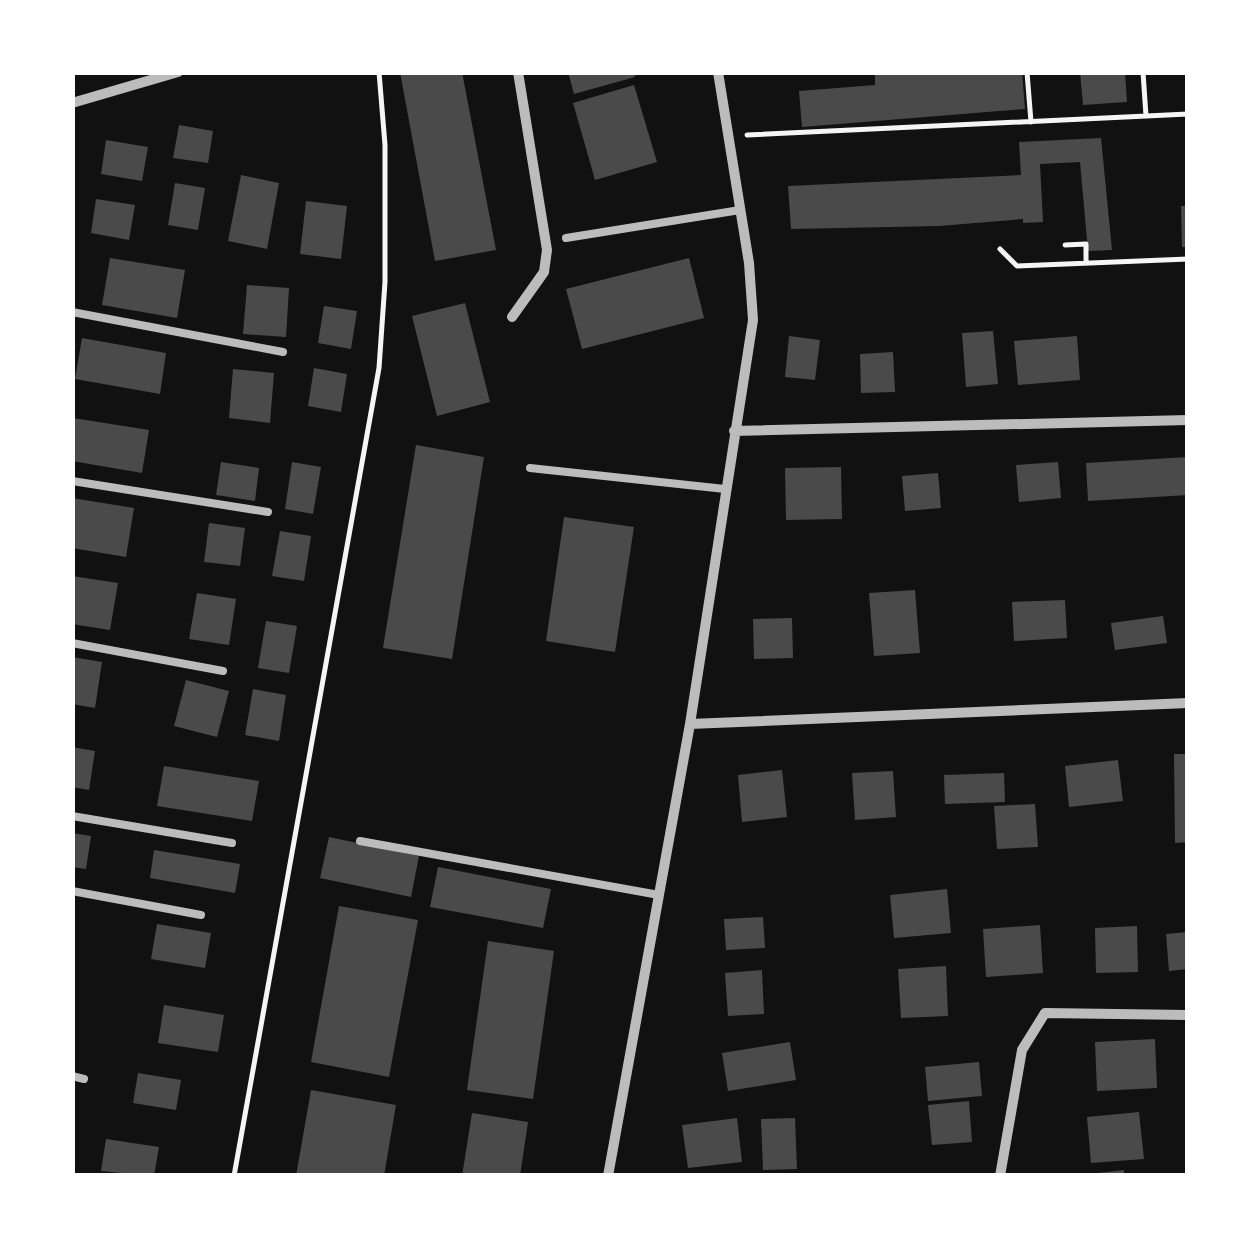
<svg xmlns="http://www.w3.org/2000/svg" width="1260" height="1248" font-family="'Noto Sans',sans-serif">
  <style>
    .building { fill: #4a4a4a }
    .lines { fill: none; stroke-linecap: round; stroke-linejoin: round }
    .path { stroke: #f5f5f5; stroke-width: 5 }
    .service { stroke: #bcbcbc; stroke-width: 8 }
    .minor { stroke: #bcbcbc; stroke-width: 10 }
  </style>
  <rect width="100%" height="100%" fill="#111"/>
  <path class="building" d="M400 72H462L496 250 435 261Z
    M568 72H634L635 77 574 94Z
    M1022 72 1025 109 802 127 799 91 875 85V75L895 73Z
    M1080 72H1125L1127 102 1083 105Z
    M634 85 657 162 595 180 573 103Z
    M179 125 213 131 208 163 173 158Z
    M1101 138 1112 250 1088 251 1080 162 1040 164 1043 222 1023 223V219L939 226 791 229 788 186 1021 175 1019 142Z
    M106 140 148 147 142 181 101 174Z
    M241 175 279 183 267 249 228 241Z
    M175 183 205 188 198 230 168 225Z
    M96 199 135 205 129 240 91 233Z
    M306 201 347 206 341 259 300 254Z
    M1181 206H1188V247H1182Z
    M110 258 185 270 177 318 102 305Z
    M689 258 704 318 582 349 566 289Z
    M247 285 289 288 286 337 243 334Z
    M465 303 490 402 437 416 412 316Z
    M324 306 357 311 351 349 318 343Z
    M993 331 998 384 966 387 962 333Z
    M789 336 820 340 815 380 785 377Z
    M1077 336 1080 380 1018 385 1014 341Z
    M82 338 166 353 160 394 75 379Z
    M893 352 895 392 861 393 860 354Z
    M314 368 347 374 341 412 308 406Z
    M233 369 274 373 270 423 229 418Z
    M73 418 149 430 142 473 72 461Z
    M416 445 484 457 452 659 383 648Z
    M1188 457V495L1088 501 1086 463Z
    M221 462 259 468 255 501 216 495Z
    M292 462 321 467 313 514 285 509Z
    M1058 462 1061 498 1019 502 1016 465Z
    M841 467 842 519 786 520 785 468Z
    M938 473 941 508 905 511 902 476Z
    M72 498 134 508 126 557 72 548Z
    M564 517 634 527 615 652 546 641Z
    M209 523 245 528 240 566 204 562Z
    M280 531 311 536 304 581 272 576Z
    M72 576 118 583 110 630 72 624Z
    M915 590 920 653 874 656 869 593Z
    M197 593 236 599 229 645 189 639Z
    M1065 600 1067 638 1014 641 1012 602Z
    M1163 616 1167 643 1115 650 1111 623Z
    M792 618 793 658 754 659 753 619Z
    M266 621 297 626 289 673 258 668Z
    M72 657 102 662 95 708 72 704Z
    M186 680 229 691 217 737 174 726Z
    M253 689 286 695 279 741 245 735Z
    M72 747 95 751 89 790 72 787Z
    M1174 754H1188V842L1175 843Z
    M1118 760 1123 801 1069 807 1065 766Z
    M164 766 259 781 252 821 157 806Z
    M782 770 787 817 742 822 738 775Z
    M893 771 896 817 855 820 852 773Z
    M1004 773 1005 802 945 804 944 775Z
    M1035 804 1038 847 997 849 994 806Z
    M72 833 91 836 86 869 72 867Z
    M329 837 419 856 411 897 320 878Z
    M154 850 240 864 235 893 150 878Z
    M438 867 551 889 543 928 430 907Z
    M947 889 951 933 894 938 890 895Z
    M339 906 418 920 389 1077 311 1062Z
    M763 917 765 948 726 950 724 919Z
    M157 924 211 933 205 968 151 959Z
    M1040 925 1043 973 986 977 983 929Z
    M1137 926 1138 972 1096 973 1095 928Z
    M1188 932V969L1169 971 1166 934Z
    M488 941 554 951 533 1099 467 1090Z
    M946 966 948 1016 901 1018 898 969Z
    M762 970 764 1014 728 1016 725 973Z
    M164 1005 224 1015 218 1052 158 1043Z
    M1155 1039 1157 1088 1097 1091 1095 1042Z
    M790 1042 796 1080 728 1091 722 1053Z
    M979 1062 982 1096 928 1101 925 1067Z
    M138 1073 181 1080 176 1110 133 1103Z
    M311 1090 396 1105 384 1176H296Z
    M969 1101 972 1142 932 1145 928 1105Z
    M1139 1112 1144 1159 1091 1163 1087 1117Z
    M472 1113 528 1122 520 1176H462Z
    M737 1118 742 1162 688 1168 682 1125Z
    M795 1118 797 1169 763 1170 761 1119Z
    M106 1139 159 1147 154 1176 101 1171Z
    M1124 1170V1176H1098V1173Z"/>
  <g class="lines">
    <path class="path" d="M1027 72 1031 122
      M1143 72 1146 116
      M747 135 1188 114
      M1065 245 1086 244V263
      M1000 249 1017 266 1188 259
      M234 1176 379 368 385 282V145L379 72"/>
    <path class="service" d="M566 238 740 210
      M72 312 283 352
      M530 468 725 489
      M72 481 268 512
      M72 643 223 671
      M72 816 232 843
      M360 841 659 895
      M72 891 201 915
      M72 1076 84 1079"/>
    <path class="minor" d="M72 103 178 72
      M512 317 544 272 547 250 518 72
      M734 431 1188 420
      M690 724 1188 703
      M608 1176 690 724 753 320 749 263 718 72
      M1000 1176 1022 1050 1045 1013 1188 1015"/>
  </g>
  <rect width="1260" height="1248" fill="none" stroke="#ffffff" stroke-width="150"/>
</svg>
